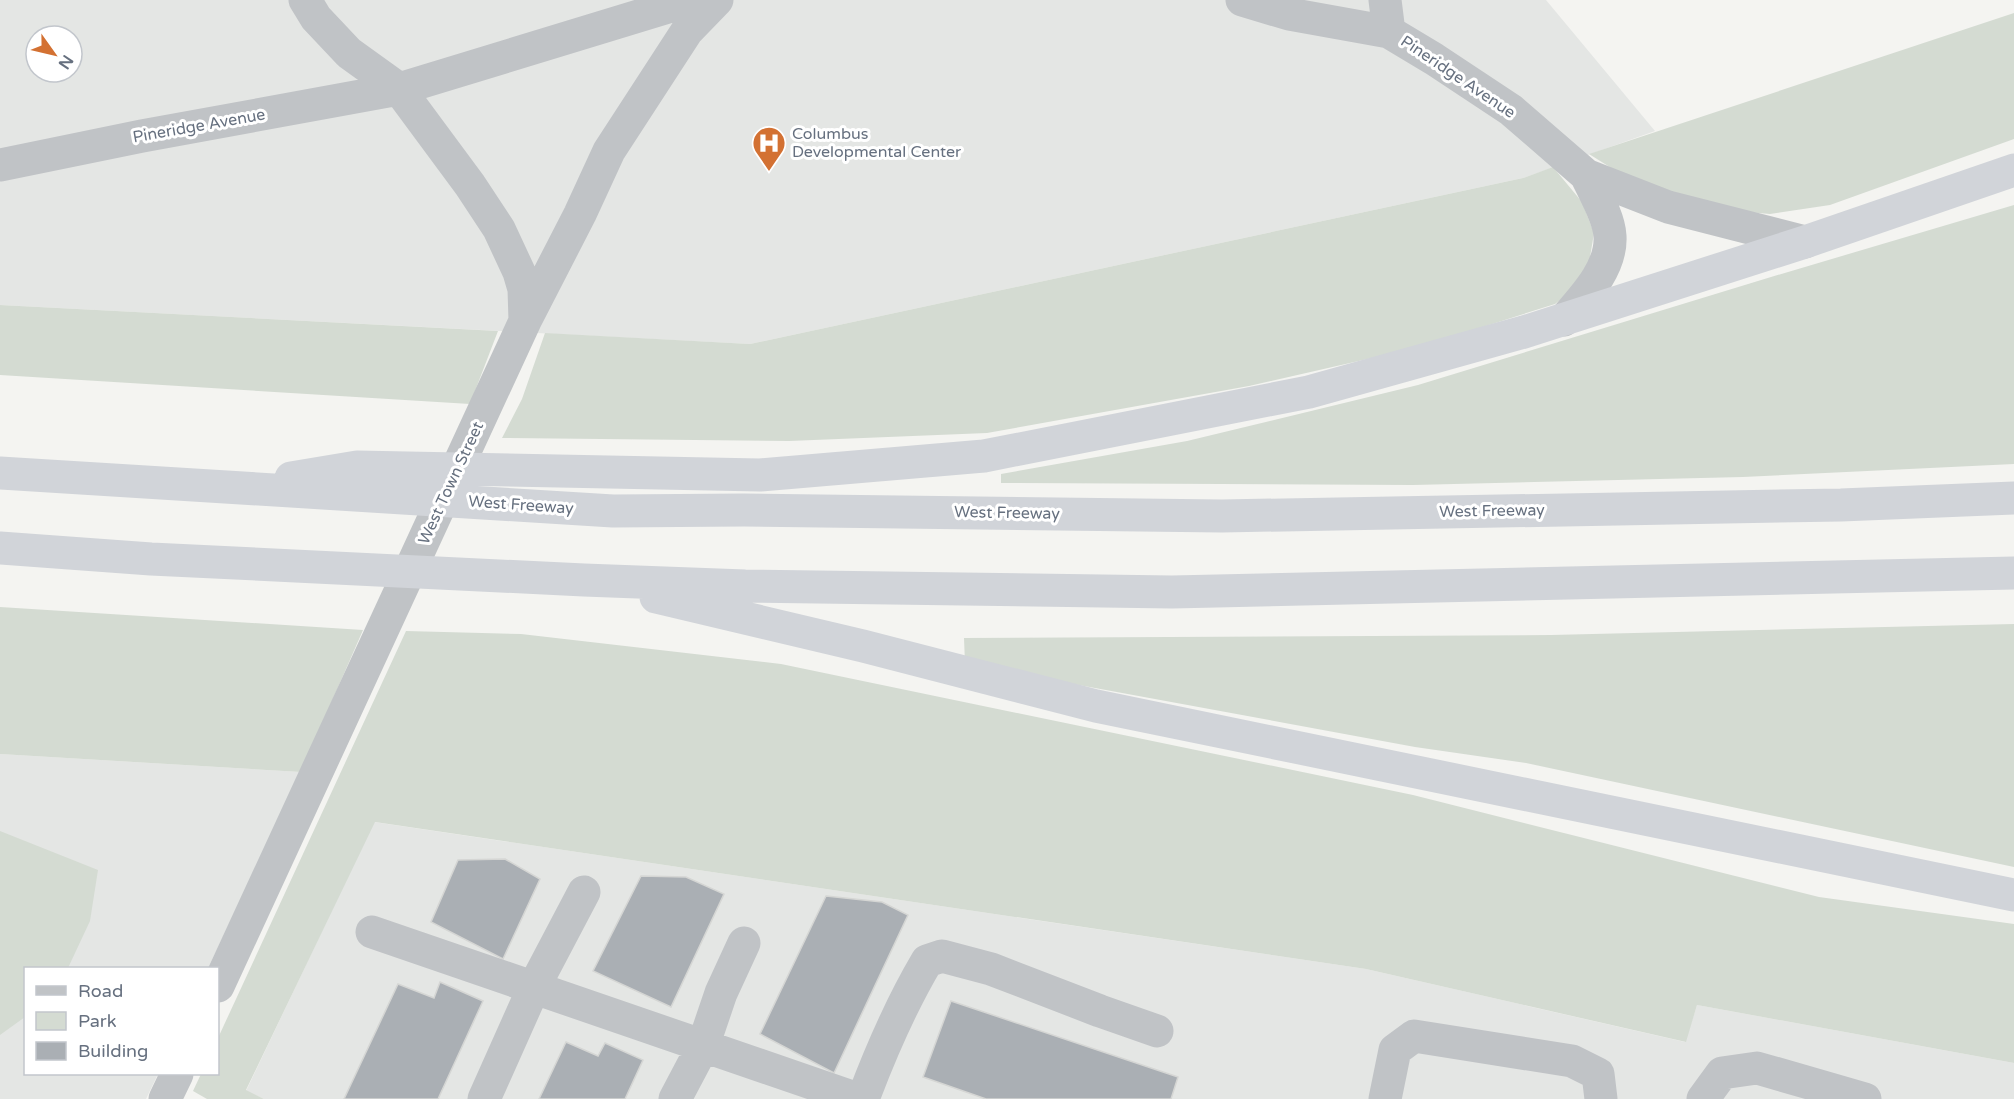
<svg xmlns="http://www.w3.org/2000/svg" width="2014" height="1099" font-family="'Varela Round',sans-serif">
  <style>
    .built { fill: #e4e6e4; fill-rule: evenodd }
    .green { fill: #d4dbd2 }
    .building { fill: #aaafb4; stroke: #d5d6d4; stroke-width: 1.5 }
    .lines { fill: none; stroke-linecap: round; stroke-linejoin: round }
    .minor { stroke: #c0c3c6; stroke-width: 33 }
    .highway { stroke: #d1d4d9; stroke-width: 33 }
    .labels { text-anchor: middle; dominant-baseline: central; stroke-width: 6; stroke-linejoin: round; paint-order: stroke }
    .street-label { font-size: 16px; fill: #66707f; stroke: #fff }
    .poi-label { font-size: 16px; fill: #66707f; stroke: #fff; text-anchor: start }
  </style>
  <rect width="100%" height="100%" fill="#f4f4f1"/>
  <path class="built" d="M0 0H1546L1655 131 1523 178 750 344 0 305ZM36 36H72V72H36Z
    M0 754 301 772 208 968H26V1074H158L146 1099H0Z
    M374 822 1366 969 1685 1042 1697 1005 2014 1063V1099H264L246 1091Z"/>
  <path class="green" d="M2014 13V139L1830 205 1770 214 1713 209 1648 191 1589 154Z
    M1553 167 1582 202 1594 233 1588 269 1574 289 1555 304 1420 347 1249 386 987 433 789 441 502 438 522 399 545 333 750 344 1523 178Z
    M2014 205V464L1743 477 1413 485 1001 483V474L1187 441 1418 385 1771 277Z
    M0 305 498 331 470 404 0 375Z
    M0 607 363 630 301 772 0 754Z
    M2014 624V867L1526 763 1415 747 965 664 964 638 1551 635Z
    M406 631 521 634 781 664 1413 795 1819 897 2014 924V1063L1697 1005 1686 1042 1366 969 375 822 246 1090 264 1099H207L193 1091 201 1074H218V1038Z
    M0 831 98 870 90 921 68 968H26L25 1017 0 1035Z"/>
  <path class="building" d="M505 859 540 879 503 959 431 922 458 860Z
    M641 876 686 877 724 894 671 1007 593 971Z
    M826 896 882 902 908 915 834 1073 760 1034Z
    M440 982 483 1001 438 1099H344L398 984 434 998Z
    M951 1001 1178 1077 1171 1099H986L923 1077Z
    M566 1042 598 1056 605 1043 643 1060 625 1099H539Z"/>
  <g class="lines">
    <path class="minor" d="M305 0 316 18 349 53 399 89 470 185 499 229 519 272 524 289 525 321
      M1242 0 1289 14 1389 32 1434 59 1511 110 1586 175 1668 207 1805 242
      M1385 0 1389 32
      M0 165 142 136 399 89 691 0
      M1564 320C1584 297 1612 268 1610 236 1609 217 1594 192 1586 175
      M372 932 858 1099
      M218 986 525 321 580 214 609 151 687 31 717 0
      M165 1099 177 1074
      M484 1099 534 987 584 892
      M675 1099 703 1046 721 993 744 943
      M863 1099C881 1051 901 1005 927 961L942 956 991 969 1100 1011 1157 1031
      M1385 1099 1395 1050 1414 1036 1572 1061 1598 1074 1601 1099
      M1703 1099 1722 1073 1757 1068 1865 1099"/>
    <path class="highway" d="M0 473 613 511 744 510 1222 516 1841 505 2014 498
      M291 478 357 467 760 475 984 456 1309 392 1524 332 1805 242 2014 170
      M0 548 151 559 584 580 745 586 1172 592 2014 573
      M656 597 863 646 1096 706 2014 895"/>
  </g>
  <defs>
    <symbol id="hospital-pin" viewBox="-11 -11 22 30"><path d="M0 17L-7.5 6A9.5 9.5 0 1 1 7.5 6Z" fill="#d37132" stroke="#fff"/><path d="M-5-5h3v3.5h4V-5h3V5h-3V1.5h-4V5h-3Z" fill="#fff"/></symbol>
  </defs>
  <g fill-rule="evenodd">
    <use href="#hospital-pin" x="750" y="124" width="38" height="52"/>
  </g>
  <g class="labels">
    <g class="street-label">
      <text transform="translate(1458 77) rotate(34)">Pineridge Avenue</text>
      <text transform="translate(199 126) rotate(-10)">Pineridge Avenue</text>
      <text transform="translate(451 483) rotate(-65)">West Town Street</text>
      <text transform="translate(521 505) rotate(4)">West Freeway</text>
      <text transform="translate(1492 511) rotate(-1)">West Freeway</text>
      <text transform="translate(1007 513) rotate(1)">West Freeway</text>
    </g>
    <g class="poi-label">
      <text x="792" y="134">Columbus<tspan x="792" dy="18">Developmental Center</tspan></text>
    </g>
  </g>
  <rect x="24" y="967" width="195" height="108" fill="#ffffff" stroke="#c2c6cc" stroke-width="1.5"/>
  <rect x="36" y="986" width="30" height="9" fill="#c0c3c6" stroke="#c2c6cc" stroke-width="1.5"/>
  <text x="78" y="997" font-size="18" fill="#66707f">Road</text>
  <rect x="36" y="1012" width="30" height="18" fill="#d4dbd2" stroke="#c2c6cc" stroke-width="1.5"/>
  <text x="78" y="1027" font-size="18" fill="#66707f">Park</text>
  <rect x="36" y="1042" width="30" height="18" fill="#aaafb4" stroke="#c2c6cc" stroke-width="1.5"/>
  <text x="78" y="1057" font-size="18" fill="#66707f">Building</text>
  <g transform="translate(54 54) rotate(124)"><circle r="28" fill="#ffffff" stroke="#c2c6cc" stroke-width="1.5"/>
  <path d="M0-4.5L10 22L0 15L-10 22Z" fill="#d37132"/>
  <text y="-9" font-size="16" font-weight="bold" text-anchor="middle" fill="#66707f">N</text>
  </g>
</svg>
